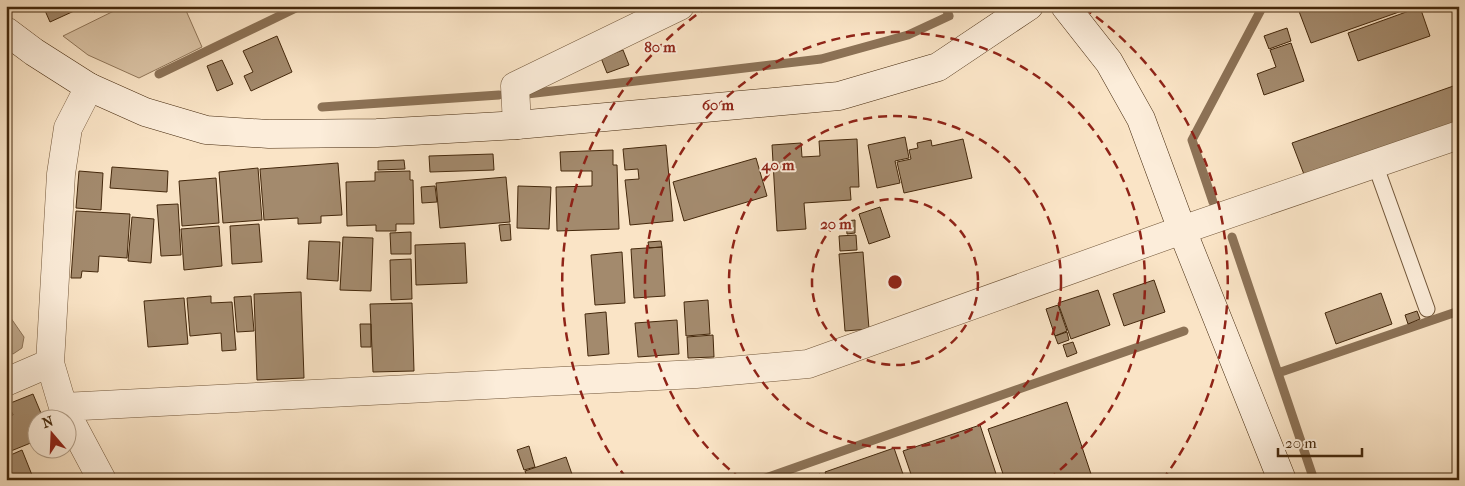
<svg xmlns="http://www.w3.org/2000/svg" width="1465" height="486" font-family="'IM FELL French Canon',serif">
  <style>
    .green { fill: #dbc4a6; stroke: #907659 }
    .water { fill: #bca487; stroke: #8c7256 }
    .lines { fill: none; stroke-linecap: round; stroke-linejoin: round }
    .stream { stroke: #8c7256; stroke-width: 9 }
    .building { fill: #a38a6d; stroke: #44280c }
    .lane-casing { stroke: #72573a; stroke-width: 17 }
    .street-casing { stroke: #72573a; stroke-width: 29 }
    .secondary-casing { stroke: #44280c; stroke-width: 29 }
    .lane { stroke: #fcedda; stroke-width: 15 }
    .street { stroke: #fcedda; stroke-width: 28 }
    .secondary { stroke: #fcedda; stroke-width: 28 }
    .ring { fill: none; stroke: #8f2418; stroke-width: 2.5; stroke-dasharray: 9 6 }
    .centre { fill: #8f2418; stroke: #fcedda; stroke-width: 2.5 }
    .ring-label { font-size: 15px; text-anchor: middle; font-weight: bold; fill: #8f2418; stroke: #fcedda; stroke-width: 4; stroke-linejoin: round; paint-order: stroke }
  </style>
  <rect width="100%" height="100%" fill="#fae4c6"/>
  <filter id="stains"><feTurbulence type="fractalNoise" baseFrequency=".004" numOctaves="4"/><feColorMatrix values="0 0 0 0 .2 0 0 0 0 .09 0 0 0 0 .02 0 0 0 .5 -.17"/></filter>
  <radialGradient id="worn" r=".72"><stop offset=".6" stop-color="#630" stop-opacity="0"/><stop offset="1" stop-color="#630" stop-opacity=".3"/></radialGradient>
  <path class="green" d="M124 6H184L202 47 139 78 88 55 63 36Z"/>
  <path class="water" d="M6 311 24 337 22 348 13 354 6 351Z"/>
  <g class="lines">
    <path class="stream" d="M159 74 300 6
      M527 94 821 59 908 35 949 16 945 6
      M322 107 499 95
      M1213 202 1192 140 1263 6
      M1232 237 1314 480
      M1278 373 1459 311
      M760 480 1184 331"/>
  </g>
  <path class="building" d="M43 6H85L50 22Z
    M92 6H109L94 12Z
    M1297 6H1416L1311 43Z
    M1420 7 1430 36 1358 61 1348 33Z
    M1287 28 1291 41 1269 49 1264 36Z
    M277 36 292 72 251 91 244 76 253 72 243 51Z
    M1291 43 1304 81 1264 95 1257 74 1276 67 1270 50Z
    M623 50 629 65 607 73 601 58Z
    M222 60 233 84 217 91 207 66Z
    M1459 84V123L1305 177 1292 143Z
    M905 137 909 158 895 161 900 183 877 188 868 145Z
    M857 139 859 187H850L851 200 804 203 806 229 777 231 772 145 801 143 802 157 820 156 819 141Z
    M963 139 972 178 904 193 897 162 911 159 909 150 918 148 917 143 931 140 932 146Z
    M666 145 673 221 630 225 625 180 639 179 638 169 625 170 623 149Z
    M613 150V165H617L619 229 557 231 556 187 592 186V171H561L560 152Z
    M493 154 494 170 430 172 429 156Z
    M756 158 767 196 684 221 673 182Z
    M404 160 405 169 378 170V161Z
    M338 163 342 215 321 216V223L298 224V218L264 220 260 169Z
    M112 167 168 171 167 192 110 188Z
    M258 168 262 220 223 223 219 172Z
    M79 171 103 173 101 210 76 208Z
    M410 171V180H413L414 224H396V231H376V225L347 226 346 182 375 181V172Z
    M506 177 510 222 440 228 436 183Z
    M216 178 219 223 182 226 179 181Z
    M435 186 437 202 422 203 421 187Z
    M518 186 551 187 549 229 517 228Z
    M178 204 181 255 161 256 157 205Z
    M880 207 890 237 869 244 859 214Z
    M76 211 130 214 127 258 99 256 98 272 82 271 81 278H71Z
    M132 217 154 219 151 263 128 261Z
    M855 220V233L847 234 846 221Z
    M259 224 262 262 232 264 230 226Z
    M510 224 511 240 501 241 499 225Z
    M219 226 222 266 184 270 181 229Z
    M411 232V254H391L390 233Z
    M856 235 857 250 840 251 839 236Z
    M343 237 373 238 371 291 340 290Z
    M309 241 340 242 338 281 307 279Z
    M661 241 662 247 649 248 648 242Z
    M465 243 467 283 416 285 415 245Z
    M662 247 665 296 634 298 631 249Z
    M622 252 625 303 595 305 591 255Z
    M863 252 869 329 845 331 839 254Z
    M411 259 412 299 391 300 390 260Z
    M1154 280 1165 312 1124 326 1113 294Z
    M1098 290 1110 325 1071 339 1058 303Z
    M301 292 304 378 257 380 254 294Z
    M1381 293 1392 324 1336 344 1325 313Z
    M211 296V303L232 302 236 350 222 351 221 333 190 336 187 298Z
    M251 296 254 331 237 332 234 297Z
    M184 298 188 344 148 347 144 301Z
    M708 300 710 334 686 336 684 302Z
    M412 303 414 371 373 372 370 304Z
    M1058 305 1067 331 1055 336 1046 309Z
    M1417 311 1420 319 1408 324 1405 315Z
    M606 312 609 354 588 356 585 314Z
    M677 320 679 354 638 357 635 323Z
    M360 324H371V347H361Z
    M1067 332 1069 340 1058 344 1055 336Z
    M713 335 714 357 688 358 687 337Z
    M1073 342 1077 353 1067 357 1063 345Z
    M33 394 43 418H38V440L6 453V418L13 415 8 404Z
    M1067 402 1093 480H1005L988 429Z
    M980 425 998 480H913L903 451Z
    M529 446 535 467 524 470 517 450Z
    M894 448 905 480H828L825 472Z
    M22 450 34 480H6V457Z
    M566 457 574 480H528L525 471Z
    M820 474 822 480H802Z"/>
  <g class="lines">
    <defs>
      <path id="lane" d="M1375 164 1427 309"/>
      <path id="street" d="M89 87 68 128 61 174 50 363 63 407 102 480
        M517 125 515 86 680 6
        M6 382 50 363
        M63 407 696 374 808 364 1182 230 1459 135"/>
      <path id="secondary" d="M1065 6 1109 62 1141 119 1182 230 1282 480
        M6 31 34 52 89 87 145 112 206 130 269 134 377 133 517 125 839 96 938 67 1029 6"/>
    </defs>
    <use href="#lane" class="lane-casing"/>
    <use href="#street" class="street-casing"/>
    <use href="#secondary" class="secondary-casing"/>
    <use href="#lane" class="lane"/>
    <use href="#street" class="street"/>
    <use href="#secondary" class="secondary"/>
  </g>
  <g class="ring">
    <circle cx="895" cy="282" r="83"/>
    <circle cx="895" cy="282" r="166"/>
    <path d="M741 479A250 250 0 1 1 1049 479"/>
    <path d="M626 478A333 333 0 0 1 706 8M1084 8A333 333 0 0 1 1164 478"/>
  </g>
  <circle cx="895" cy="282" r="8" class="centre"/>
  <g class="ring-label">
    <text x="660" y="52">80 m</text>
    <text x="718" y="110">60 m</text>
    <text x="778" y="170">40 m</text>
    <text x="836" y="229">20 m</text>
  </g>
  <rect width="1465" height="486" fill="none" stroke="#fae4c6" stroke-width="25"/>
  <rect x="8" y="8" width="1450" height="471" fill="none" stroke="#44280c" stroke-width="2.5"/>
  <rect x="12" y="12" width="1440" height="461" fill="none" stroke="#44280c"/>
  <g transform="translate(52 434) rotate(341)"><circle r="24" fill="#fcedda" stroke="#b29e88"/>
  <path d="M0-4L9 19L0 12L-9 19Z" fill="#8f2418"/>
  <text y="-8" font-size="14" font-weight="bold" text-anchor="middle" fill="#44280c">N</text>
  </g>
  <path d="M1278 448v8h84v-8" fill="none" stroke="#44280c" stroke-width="2.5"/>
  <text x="1285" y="448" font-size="15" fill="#44280c" stroke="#fcedda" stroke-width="4" paint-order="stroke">20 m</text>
  <rect width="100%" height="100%" filter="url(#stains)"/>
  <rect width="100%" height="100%" fill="url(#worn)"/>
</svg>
